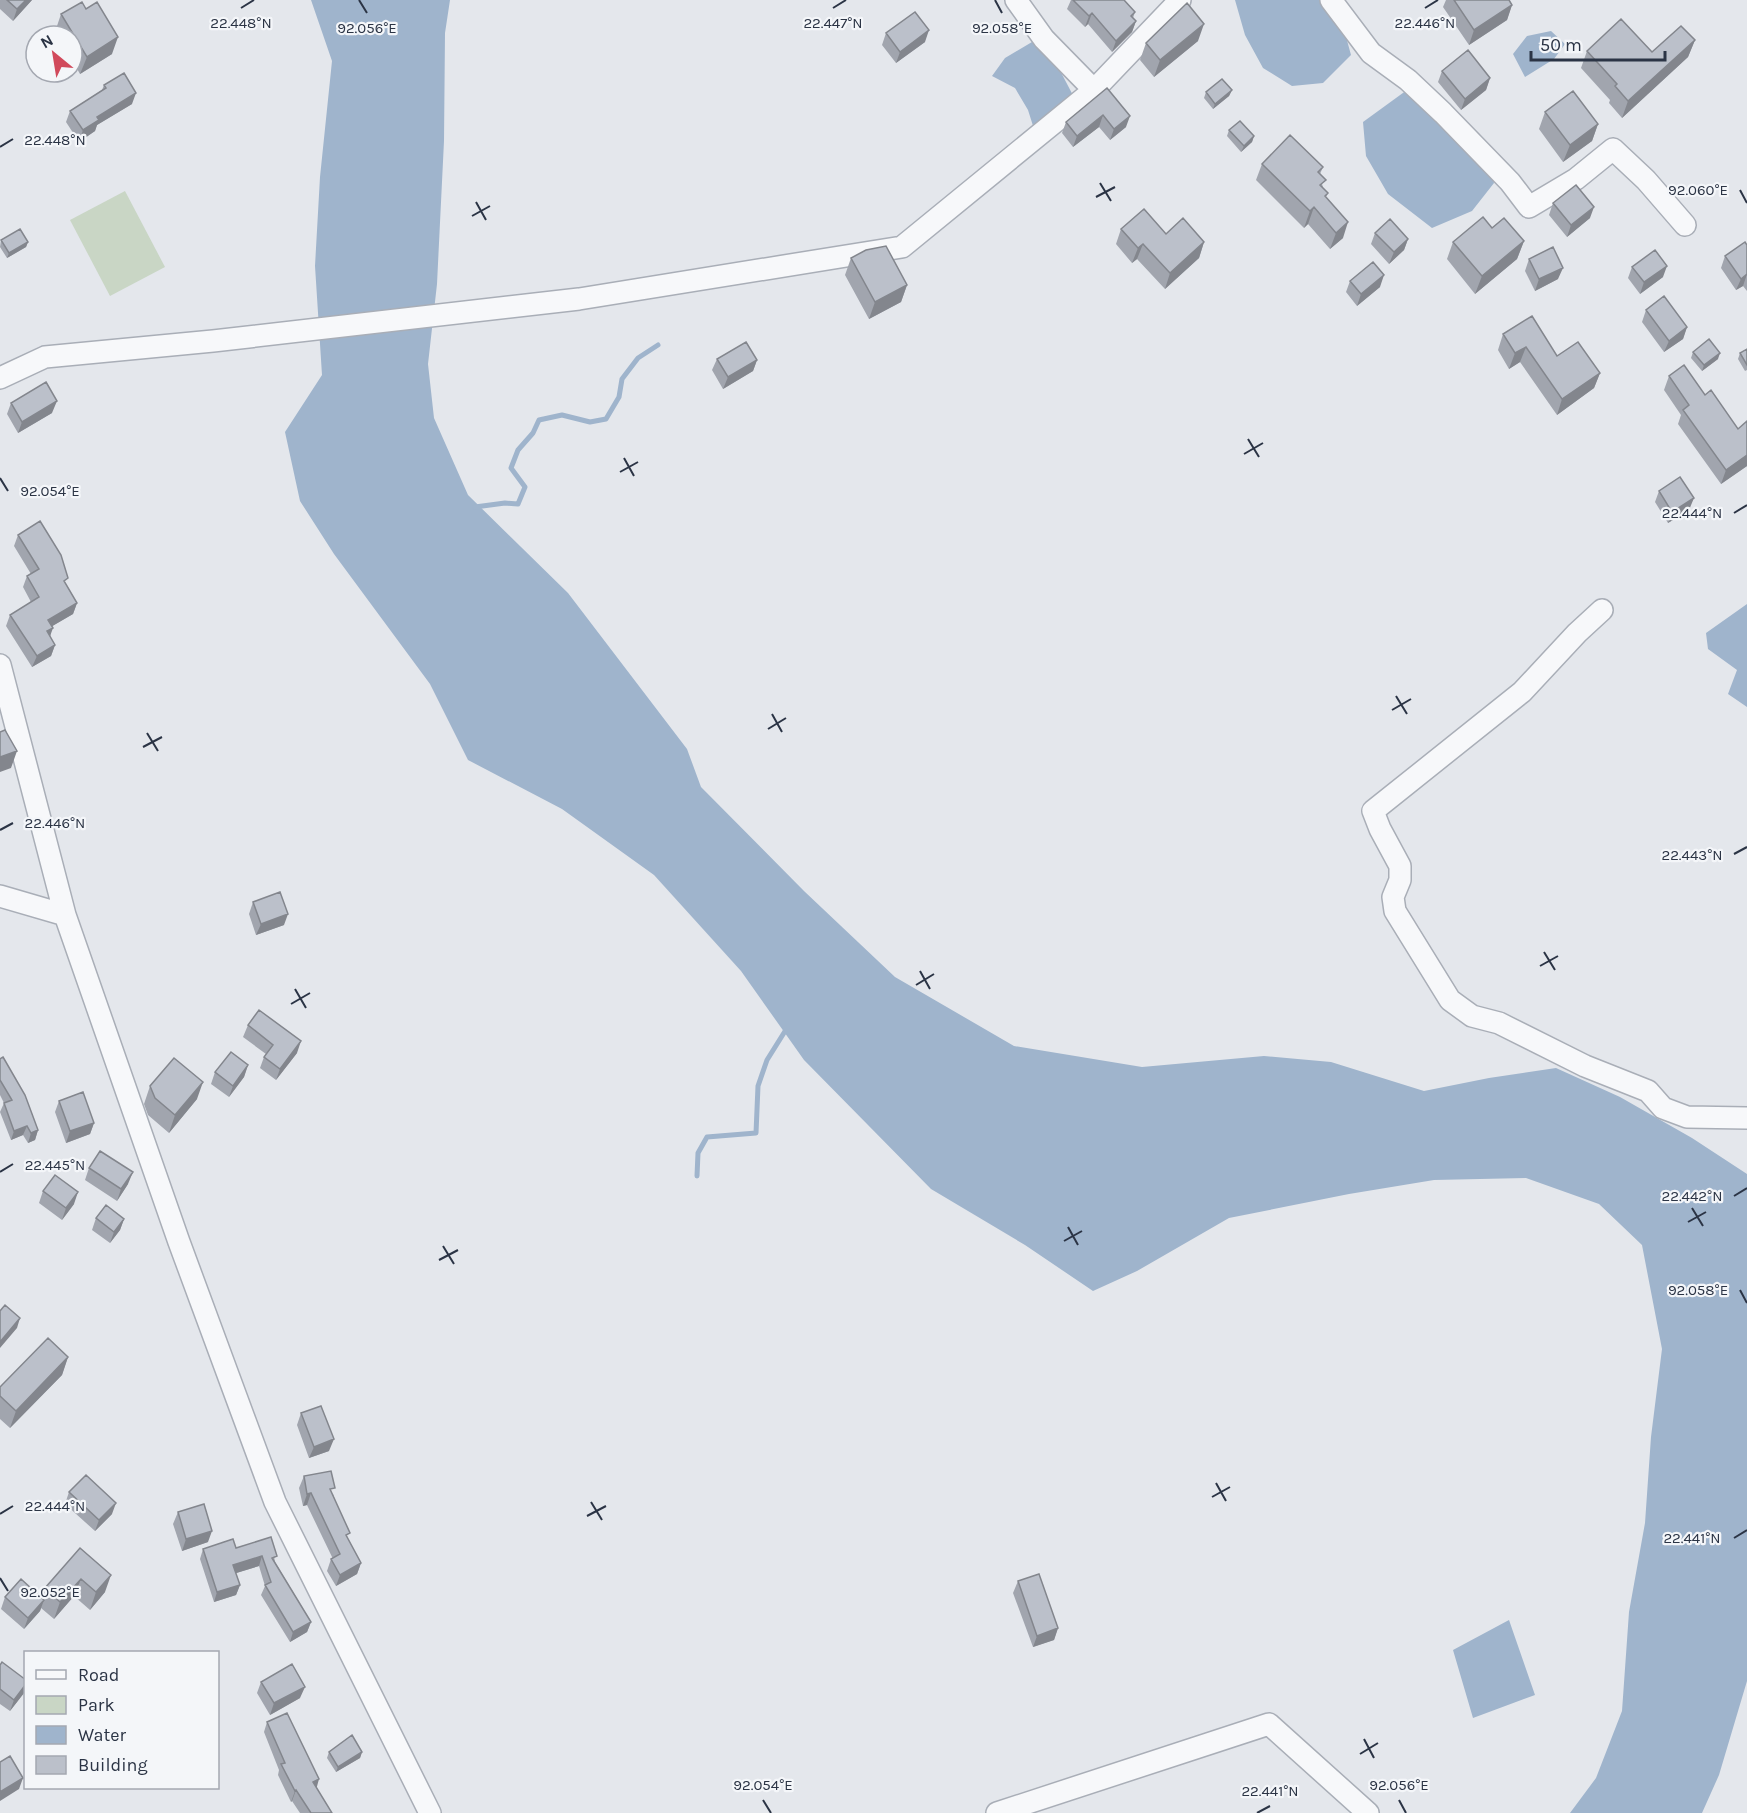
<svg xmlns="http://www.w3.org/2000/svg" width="1747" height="1813" font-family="Karla,sans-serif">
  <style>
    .green { fill: #c9d6c5 }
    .water { fill: #9fb4cc }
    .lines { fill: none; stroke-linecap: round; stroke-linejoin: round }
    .stream { stroke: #9fb4cc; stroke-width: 5 }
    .minor-casing { stroke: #a9aeb7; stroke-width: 24 }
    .minor { stroke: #f7f8fa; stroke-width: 21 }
    .wall { fill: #a1a5ae }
    .shaded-wall { fill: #83868d }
    .building { fill: #bbc0ca; stroke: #83868d; stroke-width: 1.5 }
    .ticks { fill: none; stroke: #2b3445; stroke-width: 2 }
    .ticks-label { font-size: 15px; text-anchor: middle; fill: #2b3445; stroke: #f4f6f9; stroke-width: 4.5; stroke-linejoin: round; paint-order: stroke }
  </style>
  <rect width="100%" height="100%" fill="#e4e7ec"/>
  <path class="green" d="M125 191 165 267 110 296 70 220Z"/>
  <path class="water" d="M311 0H450L445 33 444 141 437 284 428 364 434 418 468 495 568 593 687 749 701 787 804 891 895 977 1014 1046 1142 1067 1264 1056 1331 1062 1424 1091 1489 1078 1556 1068 1620 1097 1692 1138 1747 1174V1681L1719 1775 1702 1813H1570L1596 1778 1622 1711 1629 1612 1645 1523 1651 1437 1662 1349 1642 1245 1599 1204 1526 1178 1434 1180 1349 1194 1229 1218 1137 1271 1093 1291 1025 1245 931 1189 804 1060 741 971 654 875 562 809 468 760 430 684 334 554 300 501 285 432 322 375 315 266 320 177 332 61Z
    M1235 0H1319L1345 33 1351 55 1323 83 1292 86 1263 68 1245 35Z
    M1551 31 1565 44 1554 59 1525 77 1513 54 1527 36Z
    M1032 42 1054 59 1077 103 1034 129 1028 110 1015 88 992 76 1005 58Z
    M1407 90 1491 170 1494 183 1472 211 1432 228 1388 194 1366 156 1363 122Z
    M1747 604V707L1728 694 1737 670 1708 649 1706 633Z
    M1509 1620 1535 1695 1473 1718 1453 1650Z"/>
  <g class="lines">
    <path class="stream" d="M475 507 505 503 518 504 525 487 511 468 518 450 533 433 539 420 562 415 590 422 606 419 619 397 622 379 638 358 658 345
      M697 1176 698 1153 707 1137 756 1133 758 1086 767 1060 787 1028"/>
    <defs>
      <path id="minor" d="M1016 0 1044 39 1094 90
        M1331 0 1371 53 1408 80 1443 113 1510 182 1529 207 1576 179 1613 149 1646 180 1685 225
        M0 378 45 357 213 341 579 299 902 247 1094 90 1180 0
        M1602 610 1577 633 1522 692 1373 811 1380 829 1400 866V880L1393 897 1395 911 1450 1000 1472 1016 1499 1023 1585 1066 1648 1091 1663 1108 1687 1117 1747 1118
        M0 665 65 915 179 1242 275 1502 430 1813
        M0 896 65 915
        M997 1813 1269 1724 1368 1813"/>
    </defs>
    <use href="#minor" class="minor-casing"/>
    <use href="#minor" class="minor"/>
  </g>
  <path class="wall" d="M0 0H32L13 21 0 9Z
    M1071 0H1124L1135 12 1133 18 1136 21 1132 32 1112 52 1088 24 1085 27 1067 9Z
    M1446 0H1509L1512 5 1507 20 1469 45 1443 7Z
    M86 9 112 54 80 74 72 60V36H58L55 32 61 14Z
    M886 33 925 42 896 63 882 45Z
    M1695 40 1688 57 1622 118 1609 103 1610 100 1581 68 1587 51 1652 52Z
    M1198 41 1154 77 1140 60 1146 43Z
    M1442 71 1490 78 1486 90 1461 110 1438 82Z
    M104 85 132 104 97 125 95 131 79 142 66 122 70 111 102 90Z
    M1107 88 1126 127 1110 140 1099 127 1073 147 1062 133 1066 122Z
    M1232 90 1229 96 1213 109 1204 98 1206 92Z
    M1545 112 1598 124 1592 141 1563 162 1539 129Z
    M1229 130 1254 136 1252 142 1241 152 1227 136Z
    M1262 164 1323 167 1320 174 1323 188 1328 193 1326 197 1343 238 1330 249 1308 224 1304 228 1256 180Z
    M1553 203 1590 218 1567 237 1549 215Z
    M1492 228 1524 241 1517 259 1475 294 1447 259 1453 242Z
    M1121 229 1166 234 1204 242 1199 258 1165 289 1137 259 1132 263 1116 244Z
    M1375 233 1408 239 1404 250 1389 264 1371 244Z
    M1 240 28 242 26 247 7 258 0 247Z
    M1747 245V291L1743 286 1736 290 1721 268 1725 256Z
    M851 258 907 285 901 302 869 319 845 275Z
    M1529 259 1558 279 1535 291 1525 271Z
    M1632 267 1663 277 1640 294 1628 278Z
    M1350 281 1380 287 1357 306 1346 292Z
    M1646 310 1687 327 1683 339 1664 352 1642 322Z
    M1503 334 1600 373 1594 388 1557 415 1520 362 1509 369 1498 350Z
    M1747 349V370L1745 371 1738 359 1740 353Z
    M1693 352 1718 359 1702 371 1691 358Z
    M717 359 757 360 753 371 723 389 712 370Z
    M1669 376 1705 395 1738 429 1747 421V466L1721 484 1678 424 1681 415 1664 390Z
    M11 403 52 413 18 433 7 414Z
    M1659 491 1689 510 1668 523 1655 502Z
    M18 535 66 584 77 603 73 614 52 626 50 637 55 645 51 656 32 667 6 626 10 615 31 602 23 587 27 576 31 574 14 546Z
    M253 902 284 925 256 935 249 914Z
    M248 1025 297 1053 276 1080 260 1068 264 1057 266 1054 243 1037Z
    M0 1059 38 1130 35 1140 28 1143 23 1135 11 1140 0 1112 4 1103 0 1095Z
    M248 1065 244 1077 229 1097 211 1084 215 1072Z
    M150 1086 197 1099 169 1133 148 1115 144 1104Z
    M59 1101 94 1123 90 1134 66 1143 55 1112Z
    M89 1168 128 1184 117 1201 85 1180Z
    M43 1191 74 1204 62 1220 39 1203Z
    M96 1218 124 1219 120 1230 110 1243 92 1230Z
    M68 1357 62 1375 10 1428 0 1419V1387Z
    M301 1413 329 1451 309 1458 297 1425Z
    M304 1476 333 1494 348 1539 361 1563 357 1574 336 1586 327 1571 331 1559H333L307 1505 303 1506 299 1488Z
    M69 1492 112 1514 95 1531 65 1504Z
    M178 1512 208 1542 182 1551 173 1524Z
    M271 1537 275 1562 311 1622 307 1632 290 1642 261 1595 265 1586 259 1566 236 1573 240 1585 236 1595 214 1602 200 1559 203 1549 236 1548Z
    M80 1548 105 1592 90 1610 74 1596 54 1619 41 1608 40 1611 24 1629 1 1609 5 1597 41 1598 45 1588Z
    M1018 1581 1058 1628 1054 1640 1033 1647 1013 1593Z
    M0 1665 24 1693 10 1711 0 1704Z
    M261 1682 300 1698 270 1715 257 1693Z
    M267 1722 316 1787 332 1813H300L292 1801 291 1802 278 1775 279 1770 264 1732Z
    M329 1752H362L360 1758 336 1772 327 1758Z"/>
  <path class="shaded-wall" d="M26 0H32L13 21 17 9Z
    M1512 5 1507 20 1469 45 1474 30Z
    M1092 13 1088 24 1085 27 1089 16Z
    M1136 21 1132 32 1112 52 1116 41Z
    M1204 24 1198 41 1154 77 1160 60Z
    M929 30 925 42 896 63 900 52Z
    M118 37 112 54 80 74 87 57Z
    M1695 40 1688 57 1622 118 1628 101Z
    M1490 78 1486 90 1461 110 1465 99Z
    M1232 90 1229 96 1213 109 1215 104Z
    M136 93 132 104 97 125 95 131 79 142 83 130 97 117Z
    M1103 115 1099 127 1073 147 1077 136Z
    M1130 116 1126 127 1110 140 1114 129Z
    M1598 124 1592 141 1563 162 1570 145Z
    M1254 136 1252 142 1241 152 1244 146Z
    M1314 207 1308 224 1304 228 1310 211Z
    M1594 207 1590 218 1567 237 1571 225Z
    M1348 222 1343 238 1330 249 1336 233Z
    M1408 239 1404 250 1389 264 1394 252Z
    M1524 241 1517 259 1475 294 1482 276Z
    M28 242 26 247 7 258 9 253Z
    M1204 242 1199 258 1165 289 1170 273Z
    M1143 244 1137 259 1132 263 1138 248Z
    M1667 266 1663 277 1640 294 1644 282Z
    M1563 268 1558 279 1535 291 1539 279Z
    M1747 274 1743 286 1736 290 1741 279Z
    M1384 275 1380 287 1357 306 1361 294Z
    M907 285 901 302 869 319 875 302Z
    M1687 327 1683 339 1664 352 1669 341Z
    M1526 347 1520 362 1509 369 1515 353Z
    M1720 353 1718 359 1702 371 1704 365Z
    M757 360 753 371 723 389 728 377Z
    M1600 373 1594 388 1557 415 1562 399Z
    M57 401 52 413 18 433 22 422Z
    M1747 455V466L1721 484 1726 470Z
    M1694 498 1689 510 1668 523 1672 512Z
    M77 603 73 614 44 631 48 620Z
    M53 628 49 639 47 631Z
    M55 645 51 656 32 667 37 656Z
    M17 751 11 768 0 772V757Z
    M288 914 284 925 256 935 261 924Z
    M301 1041 297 1053 276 1080 280 1069Z
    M248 1065 244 1077 229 1097 233 1086Z
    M203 1082 197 1099 169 1133 175 1115Z
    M94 1123 90 1134 66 1143 70 1131Z
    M27 1126 23 1135 11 1140 14 1131Z
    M38 1130 35 1140 28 1143 31 1133Z
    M133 1172 128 1184 117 1201 121 1189Z
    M78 1192 74 1204 62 1220 66 1208Z
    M124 1219 120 1230 110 1243 114 1232Z
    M20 1318 17 1328 0 1348V1342Z
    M68 1357 62 1375 10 1428 16 1411Z
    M334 1439 329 1451 309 1458 314 1447Z
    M311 1493 307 1505 303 1506 307 1494Z
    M116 1503 112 1514 95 1531 99 1520Z
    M212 1531 208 1542 182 1551 186 1539Z
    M262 1556 259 1566 230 1575 233 1565Z
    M361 1563 357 1574 336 1586 340 1575Z
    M111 1575 105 1592 90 1610 96 1592Z
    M81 1579 74 1596 54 1619 60 1602Z
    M240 1585 236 1595 214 1602 217 1592Z
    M44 1600 40 1611 24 1629 28 1618Z
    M311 1622 307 1632 290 1642 293 1632Z
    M1058 1628 1054 1640 1033 1647 1037 1636Z
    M26 1684 24 1693 10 1711 14 1700Z
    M305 1687 300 1698 270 1715 274 1703Z
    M362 1752 360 1758 336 1772 338 1767Z
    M23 1778 19 1789 0 1801V1792Z
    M319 1779 316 1790 313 1782Z
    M296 1790 292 1801 291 1802 295 1791Z"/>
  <path class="building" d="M7 0H26L17 9Z
    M1073 0H1124L1135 12 1131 16 1136 21 1116 41 1092 13 1089 16Z
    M1454 0H1509L1512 5 1474 30Z
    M82 2 86 9 97 2 118 37 87 57 61 14Z
    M1187 3 1204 24 1160 60 1146 43Z
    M915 12 929 30 900 52 886 33Z
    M1621 19 1652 52 1681 26 1695 40 1628 101 1615 86 1617 84 1587 51Z
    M1468 50 1490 78 1465 99 1442 71Z
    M124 73 136 93 97 117 99 120 83 130 70 111 106 88 104 85Z
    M1222 79 1232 90 1215 104 1206 92Z
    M1107 88 1130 116 1114 129 1103 115 1077 136 1066 122Z
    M1573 91 1598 124 1570 145 1545 112Z
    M1240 121 1254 136 1244 146 1229 130Z
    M1290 135 1323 167 1318 172 1326 180 1320 185 1328 193 1325 196 1348 222 1336 233 1314 207 1310 211 1262 164Z
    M1576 185 1594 207 1571 225 1553 203Z
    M1144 209 1166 234 1183 218 1204 242 1170 273 1143 244 1138 248 1121 229Z
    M1483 217 1492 228 1504 218 1524 241 1482 276 1453 242Z
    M1390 219 1408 239 1394 252 1375 233Z
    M20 229 28 242 9 253 1 240Z
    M1745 242 1747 245V274L1741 279 1725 256Z
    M886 246 907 285 875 302 851 258 866 250Z
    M1553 247 1563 268 1539 279 1529 259Z
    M1655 250 1667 266 1644 282 1632 267Z
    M1373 262 1384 275 1361 294 1350 281Z
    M1664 296 1687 327 1669 341 1646 310Z
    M1532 316 1557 356 1578 342 1600 373 1562 399 1526 347 1515 353 1503 334Z
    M1709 339 1720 353 1704 365 1693 352Z
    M746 342 757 360 728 377 717 359Z
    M1747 349V365L1740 353Z
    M1684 365 1705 395 1711 390 1738 429 1747 421V455L1726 470 1683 410 1689 405 1669 376Z
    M46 382 57 401 22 422 11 403Z
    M1680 477 1694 498 1672 512 1659 491Z
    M40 521 61 555 68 578 64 581 77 603 48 620 53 628 47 631 55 645 37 656 10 615 39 597 27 576 39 569 18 535Z
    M5 730 17 751 0 757V732Z
    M280 892 288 914 261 924 253 902Z
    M259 1010 301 1041 280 1069 264 1057 273 1045 248 1025Z
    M231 1052 248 1065 233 1086 215 1072Z
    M3 1057 25 1095 38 1130 31 1133 27 1126 14 1131 4 1103 12 1100 0 1080V1059Z
    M174 1058 203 1082 175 1115 155 1098 150 1086Z
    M83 1092 94 1123 70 1131 59 1101Z
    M100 1151 133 1172 121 1189 89 1168Z
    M55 1175 78 1192 66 1208 43 1191Z
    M106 1205 124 1219 114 1232 96 1218Z
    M5 1305 20 1318 0 1342V1311Z
    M48 1338 68 1357 16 1411 0 1396V1387Z
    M321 1406 334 1439 314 1447 301 1413Z
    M331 1471 335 1488 330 1489 350 1533 346 1535 361 1563 340 1575 331 1559 340 1554 311 1493 307 1494 304 1476Z
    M86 1475 116 1503 99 1520 69 1492Z
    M204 1504 212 1531 186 1539 178 1512Z
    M271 1537 277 1556 272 1558 311 1622 293 1632 265 1585 271 1582 262 1556 233 1565 240 1585 217 1592 203 1549 233 1539 236 1548Z
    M80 1548 111 1575 96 1592 81 1579 60 1602 45 1588Z
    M1039 1574 1058 1628 1037 1636 1018 1581Z
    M21 1579 44 1600 28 1618 5 1597Z
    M2 1662 26 1680V1684L14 1700 0 1689V1665Z
    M292 1664 305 1687 274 1703 261 1682Z
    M287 1713 319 1779 313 1782 332 1813H311L296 1790 295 1791 281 1764 285 1763 267 1722Z
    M352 1735 362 1752 338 1767 329 1752Z
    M10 1756 23 1778 0 1792V1762Z"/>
  <path class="ticks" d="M359 0 367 13M995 0 1002 13M241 8 254 0M833 8 846 0M1425 8 1438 0M0 147 13 139M1100 183 1111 201M1740 190 1747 203M1096 197 1115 187M476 202 486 220M472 216 490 206M1248 439 1259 457M1244 454 1263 443M624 458 634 476M620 472 638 462M0 478 8 491M1734 513 1747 505M1396 696 1407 714M1392 710 1411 699M772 714 782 732M768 729 786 718M147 733 158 751M143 747 162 737M0 830 13 823M1734 854 1747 847M1544 952 1555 970M1540 966 1558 956M920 971 930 989M916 985 934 974M295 989 306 1008M291 1004 310 993M0 1172 13 1164M1734 1196 1747 1188M1692 1208 1703 1226M1688 1222 1706 1212M1068 1227 1078 1245M1064 1241 1082 1231M443 1246 454 1264M439 1260 458 1250M1740 1290 1747 1303M1216 1483 1226 1501M1212 1497 1230 1487M591 1502 602 1520M0 1514 13 1506M587 1516 606 1506M1734 1538 1747 1530M0 1578 8 1591M1364 1739 1374 1758M1360 1754 1378 1743M763 1800 771 1813M1399 1800 1406 1813M1257 1813 1270 1806"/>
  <g class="ticks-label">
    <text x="241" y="28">22.448°N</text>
    <text x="833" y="28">22.447°N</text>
    <text x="1425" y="28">22.446°N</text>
    <text x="367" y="33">92.056°E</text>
    <text x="1002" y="33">92.058°E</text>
    <text x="55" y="145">22.448°N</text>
    <text x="1698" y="195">92.060°E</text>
    <text x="50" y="496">92.054°E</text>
    <text x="1692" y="518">22.444°N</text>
    <text x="55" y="828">22.446°N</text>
    <text x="1692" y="860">22.443°N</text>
    <text x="55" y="1170">22.445°N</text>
    <text x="1692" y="1201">22.442°N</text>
    <text x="1698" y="1295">92.058°E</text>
    <text x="55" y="1511">22.444°N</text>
    <text x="1692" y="1543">22.441°N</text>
    <text x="50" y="1597">92.052°E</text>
    <text x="763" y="1790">92.054°E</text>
    <text x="1399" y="1790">92.056°E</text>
    <text x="1270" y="1796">22.441°N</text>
  </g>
  <rect x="24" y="1651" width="195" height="138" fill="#f4f6f9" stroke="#a4a8b1" stroke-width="1.5"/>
  <rect x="36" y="1670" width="30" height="9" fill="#f7f8fa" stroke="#a4a8b1" stroke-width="1.5"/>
  <text x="78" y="1681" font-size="18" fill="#2b3445">Road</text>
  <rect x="36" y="1696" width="30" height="18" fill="#c9d6c5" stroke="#a4a8b1" stroke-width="1.5"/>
  <text x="78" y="1711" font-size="18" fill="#2b3445">Park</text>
  <rect x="36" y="1726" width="30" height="18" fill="#9fb4cc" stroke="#a4a8b1" stroke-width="1.5"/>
  <text x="78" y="1741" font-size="18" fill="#2b3445">Water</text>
  <rect x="36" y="1756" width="30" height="18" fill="#bbc0ca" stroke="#a4a8b1" stroke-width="1.5"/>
  <text x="78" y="1771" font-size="18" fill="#2b3445">Building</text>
  <g transform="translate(54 54) rotate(330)"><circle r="28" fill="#f4f6f9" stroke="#a4a8b1" stroke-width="1.5"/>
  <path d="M0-4.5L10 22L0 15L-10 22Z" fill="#d1495b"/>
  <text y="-9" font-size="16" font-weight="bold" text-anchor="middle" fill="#2b3445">N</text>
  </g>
  <path d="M1531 51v9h134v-9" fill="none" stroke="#2b3445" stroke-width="3"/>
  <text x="1540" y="51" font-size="18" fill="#2b3445" stroke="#f4f6f9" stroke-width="4.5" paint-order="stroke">50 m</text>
</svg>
